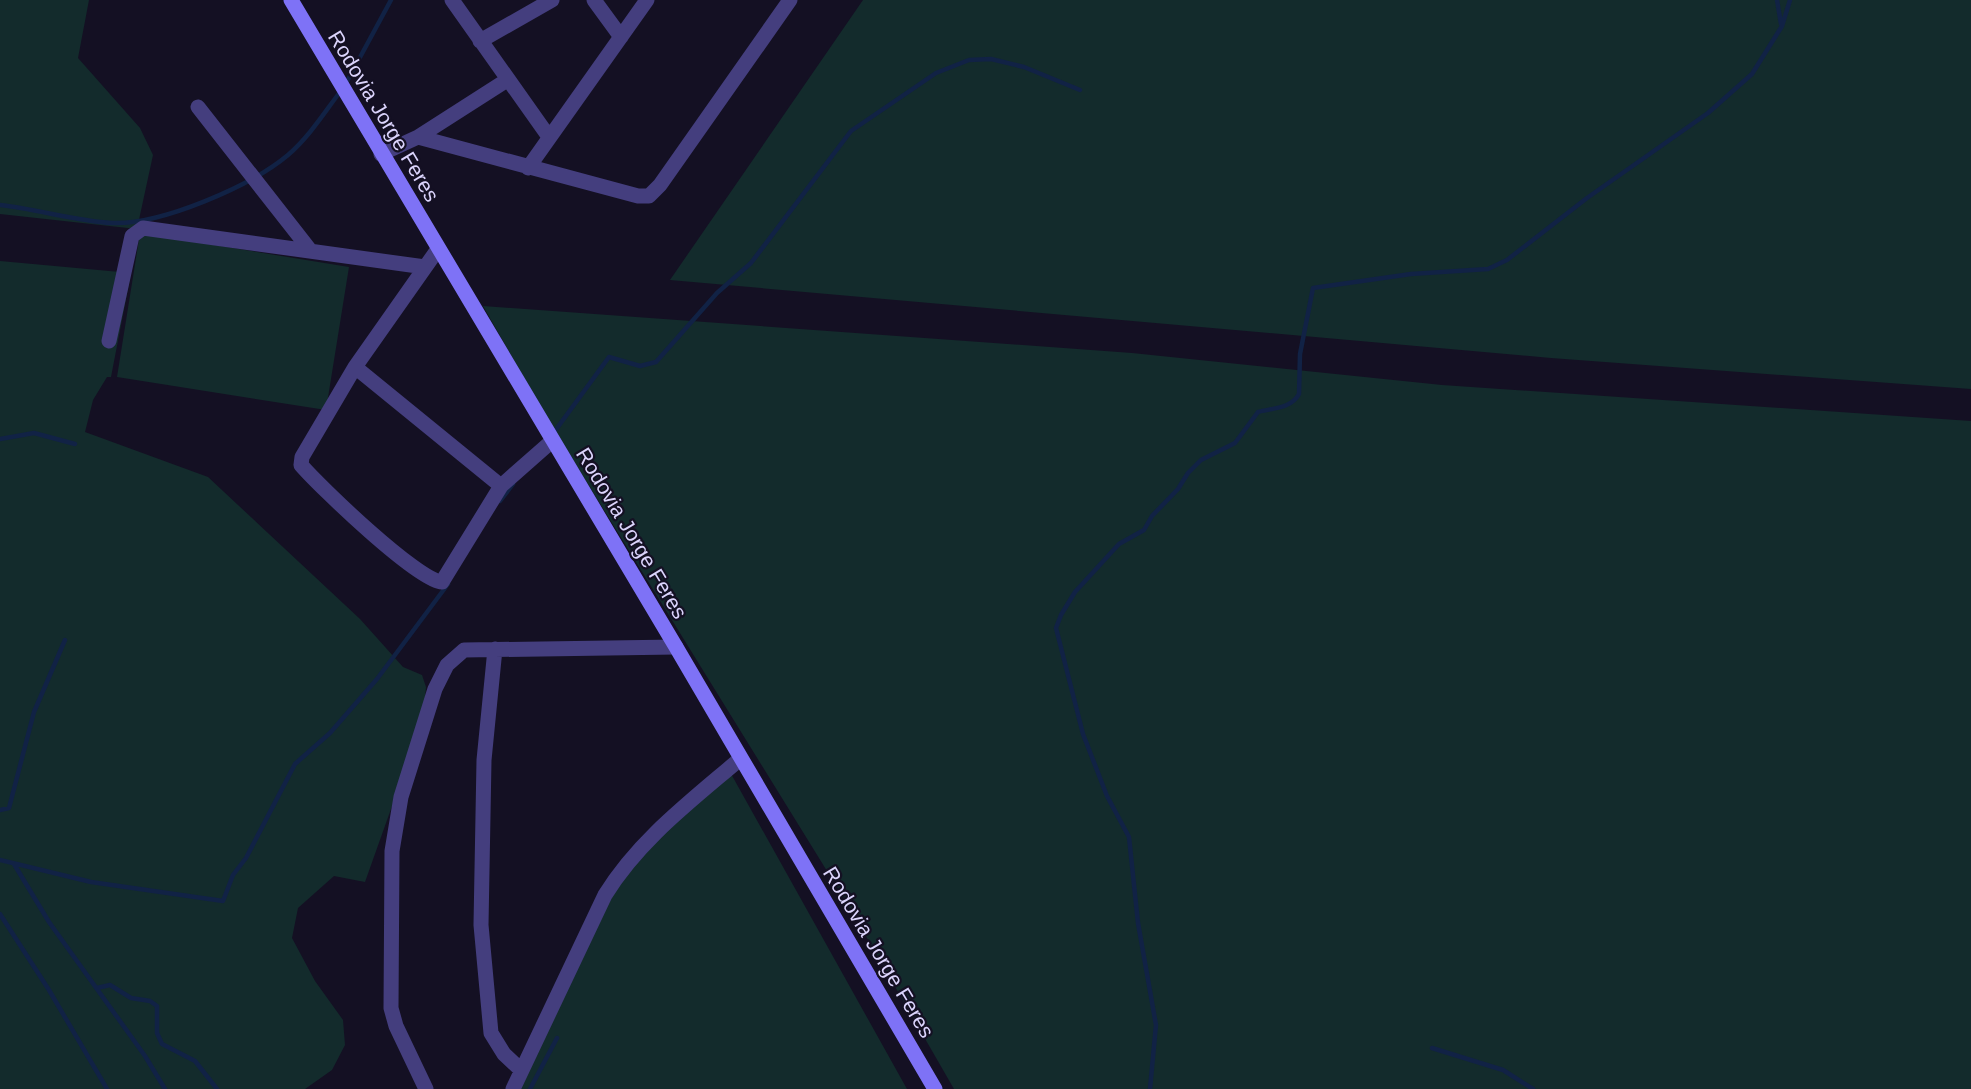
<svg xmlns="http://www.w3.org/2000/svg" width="1971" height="1089" font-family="Helvetica,sans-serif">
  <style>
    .green { fill: #132b2c }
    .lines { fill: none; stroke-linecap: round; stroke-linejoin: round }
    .stream { stroke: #112245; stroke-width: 4.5 }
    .street { stroke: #443e7e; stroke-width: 15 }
    .secondary { stroke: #7e72f6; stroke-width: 15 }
    .labels { text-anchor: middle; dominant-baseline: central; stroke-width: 4.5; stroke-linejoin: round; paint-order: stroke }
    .street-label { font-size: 21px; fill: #dbd4fc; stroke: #141023 }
  </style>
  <rect width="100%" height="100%" fill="#141023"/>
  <path class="green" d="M0 0H89L78 58 140 128 153 155 137 229 0 214Z
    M863 0H1971V389L1551 358 670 280Z
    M140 233 349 267 326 410 117 377Z
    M0 261 131 273 111 377H107L93 400 85 432 208 477 360 619 403 667 422 675 426 687 423 719 365 882 334 876 298 908 292 938 315 981 343 1020 345 1045 332 1070 305 1089H0Z
    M483 306 1132 353 1442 385 1971 421V1089H954L848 905 544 413Z
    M730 772 907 1089H512L592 919 633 858Z"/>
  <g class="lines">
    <path class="stream" d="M1777 0 1781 24
      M345 85 391 0
      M0 205C37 209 75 221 112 223 161 225 251 186 288 155 309 137 324 113 340 92
      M552 435 609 357 640 366 656 362 717 293 751 263 851 131 936 73 969 60 991 59 1024 67 1080 90
      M0 439 34 433 75 444
      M500 501 513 484
      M0 810 9 808 34 712 65 640
      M0 860 91 882 223 901 233 875 246 858 295 764 330 733 377 679 448 584
      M14 864 49 922 145 1056 165 1089
      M0 914 49 990 107 1089
      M97 988 110 985 131 998 150 1001 157 1006V1033L162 1044 195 1061 217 1089
      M1432 1048 1503 1070 1533 1089
      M530 1089 557 1038
      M1150 1089 1156 1025 1138 923 1129 837 1107 796 1083 734 1056 628 1061 615 1075 592 1119 544 1144 530 1152 516 1178 489 1188 473 1201 460 1235 443 1258 412C1272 408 1291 409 1299 394L1300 354 1313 288 1411 274 1488 269 1507 260 1587 198 1708 113 1752 74 1782 26 1790 0"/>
    <path class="street" d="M452 0 549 137
      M594 0 621 37
      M480 41 552 0
      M198 107 310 250
      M418 137 638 196H649L660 185 790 0
      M381 154 418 137 507 80
      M528 168 647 0
      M438 249 355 367 302 457 301 465C320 487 418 581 442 582L501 486 552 441
      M109 341 132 236 143 228 425 267
      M355 367 501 486
      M495 649 484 760 481 925 491 1033 504 1054 521 1070
      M426 1089 396 1026 391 1008 392 851 401 797 435 689 447 665 464 650 676 647
      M513 1089 605 895C639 840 691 801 740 759"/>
    <path class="secondary" d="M291 0 676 647 935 1089"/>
  </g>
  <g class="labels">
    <g class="street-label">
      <text transform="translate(384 116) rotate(59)">Rodovia Jorge Feres</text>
      <text transform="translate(632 533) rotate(59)">Rodovia Jorge Feres</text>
      <text transform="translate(879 952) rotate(59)">Rodovia Jorge Feres</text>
    </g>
  </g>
</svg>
